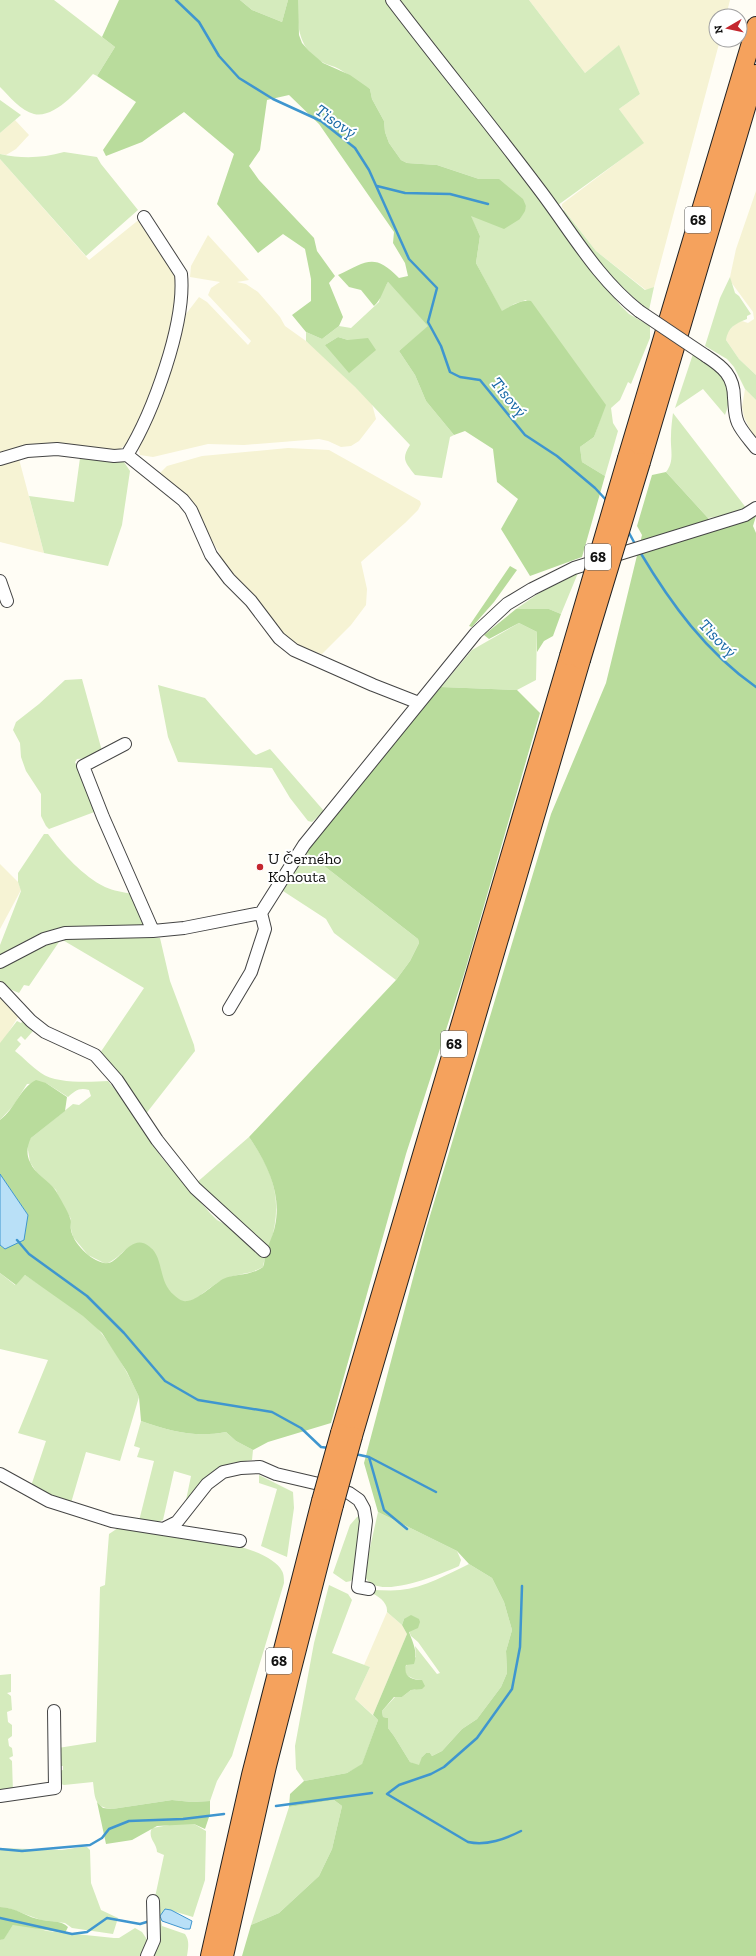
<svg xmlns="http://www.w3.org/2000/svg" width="756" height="1956" font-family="'Zilla Slab',serif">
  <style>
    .farmland { fill: #f6f3d4 }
    .green { fill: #d5ebbd; fill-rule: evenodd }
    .forest { fill: #b9dc9c }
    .water { fill: #b9e0f7; stroke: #3f96cf }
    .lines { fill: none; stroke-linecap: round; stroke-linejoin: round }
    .stream { stroke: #3f96cf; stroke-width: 2.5 }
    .minor-casing { stroke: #444; stroke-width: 14 }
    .highway-casing { stroke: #222; stroke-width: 20 }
    .minor { stroke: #fff; stroke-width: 12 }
    .highway { stroke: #f5a25d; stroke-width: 18 }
    .minor-bridge-casing { stroke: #444; stroke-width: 14; stroke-linecap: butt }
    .highway-bridge-casing { stroke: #222; stroke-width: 20; stroke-linecap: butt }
    .minor-bridge { stroke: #fff; stroke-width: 12 }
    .highway-bridge { stroke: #f5a25d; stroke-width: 18 }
    .poi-dot { fill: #c4262e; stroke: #fff; stroke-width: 1.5 }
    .labels { text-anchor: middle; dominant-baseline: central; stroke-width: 4; stroke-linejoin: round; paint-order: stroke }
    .shield { fill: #fff; stroke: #585858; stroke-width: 1 }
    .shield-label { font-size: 15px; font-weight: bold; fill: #111 }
    .poi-label { font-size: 16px; fill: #111; stroke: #fff; text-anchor: start }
    .water-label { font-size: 17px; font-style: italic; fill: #1768a6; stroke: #fff }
  </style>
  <rect width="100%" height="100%" fill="#fffdf5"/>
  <path class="farmland" d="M529 0H730L726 16H716V40H720L654 287 650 289 646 290 596 251 562 207V204L643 143 619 109 640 94 618 46 585 73Z
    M15 120 29 135 16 149 6 155 0 154V133Z
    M0 159 89 260 141 218 177 275 173 324 156 385 127 444 120 449 112 451 0 455Z
    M756 191V375L739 359 726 340 727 333 736 323 742 321 748 323 754 319 753 312 731 282 730 277 736 249Z
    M208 235 249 280 237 282 246 284 258 292 280 317 285 326 306 341 329 361 372 404 376 419 359 441 351 446 341 447 328 441 319 439 244 445 208 444 153 457 140 455 138 446 174 352 186 314 199 297 207 302 248 345 251 341 208 295 211 288 220 282 190 277 191 266Z
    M745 389 756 400V442L744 417 742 407Z
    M288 448 329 450 420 501 421 504 418 510 405 523 361 562 367 589 366 605 351 625 322 654 300 647 283 637 231 573 219 556 220 554 212 541 208 542 159 474 167 466 202 456Z
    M19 459 44 553 0 542V466Z
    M0 864 18 882 21 890 0 929Z
    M0 996 20 1014 1 1044 0 1043Z
    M387 1612 402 1625 407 1634 373 1715 355 1699 370 1667 364 1665Z"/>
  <path class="green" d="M0 0H54L115 47 97 76 93 74C80 88 55 119 34 114 21 111 9 96 0 87Z
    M240 0H288L282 22 252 10Z
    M298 0H387L525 181 539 197 580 257 621 306 629 314 650 326V338L631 384 628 382 620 400 611 408 613 423 618 431 605 476 582 462 580 447 594 437 605 405 526 300 514 304 502 312 476 263 480 236 470 215 520 219 526 206 487 179H479L437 165 407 163 401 160 389 143 385 132 384 121 372 99 370 89C359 84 350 75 339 69 334 66 327 65 322 62 299 50 296 24 298 0Z
    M396 0H529L585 73 619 45 640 94 619 109 644 143 558 205 433 46 431 38 427 40Z
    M0 100 21 115 0 133Z
    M64 152 97 157 101 164 138 210 86 256 0 159V154C23 159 42 158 64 152Z
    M564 210 596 251 645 290 654 287 649 310C613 283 588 248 561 213Z
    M730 277 735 293 739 296 751 314 747 316V319C735 324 728 327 726 340L739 359 756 375V400L745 389 734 367 727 359 705 346 720 298Z
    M388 282 429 326 399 351 415 375 426 401 454 435 450 437 442 478 415 475C405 462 401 459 410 445L355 387 306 341V332L322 339 339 326 351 328 379 302 381 293ZM338 337 348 340 325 345Z
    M693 354C716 369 738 383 725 415L703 389 675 408Z
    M673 413 747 509 736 514 708 518 666 472C675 461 670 449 671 436 671 428 672 421 673 413Z
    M80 458 124 462 130 471 122 525 108 566 44 553 29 496 74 502Z
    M578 573 561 614 549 609H516L542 591Z
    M519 623 537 632 536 680 517 690 441 687 472 650Z
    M82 679 102 751 87 758 77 759 75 762 97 811 49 829 46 826 41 816V794L26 771 21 757 20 743 13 730 16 722 39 704 65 680Z
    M158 685 205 698 253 753 256 755 270 749 324 811 312 822 308 821 290 798 272 768 178 762 168 737Z
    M44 834H48C63 854 83 876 105 887 113 891 124 892 132 894L144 922 142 926C114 927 77 923 50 931 31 936 16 947 0 956V945L21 891 18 882V873Z
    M305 851 418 939 419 943 410 961 396 980 334 933 326 919 283 891Z
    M62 938H160L170 981 194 1045 195 1051 145 1115 100 1053 144 988 61 939 29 986 24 985 19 993 0 985V967L50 941Z
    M17 1021 21 1023 23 1021 33 1031 25 1040 21 1036 17 1040 21 1044 15 1051C24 1058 32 1067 41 1073 56 1084 90 1082 108 1081L126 1103 162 1158 210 1213 217 1220 230 1227 265 1256 263 1267C250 1275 235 1273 223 1280 212 1285 204 1293 195 1299 168 1314 157 1263 151 1248 129 1236 124 1257 106 1264L88 1255 73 1237 71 1229V1219L60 1201 56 1190 38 1175 30 1162 27 1144 31 1138 73 1104 79 1105 91 1096 89 1090C79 1087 75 1091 68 1097L46 1083 27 1084 13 1106 0 1120V1043Z
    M249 1137C275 1174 283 1202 270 1245H263L195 1184Z
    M0 1273 15 1285 25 1275C46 1289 88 1314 102 1334 117 1353 129 1375 139 1397L120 1461 86 1452 71 1503 50 1497 31 1486 46 1441 18 1433 48 1360 0 1349Z
    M141 1421C170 1431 195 1438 226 1432L236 1441 253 1450 252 1460 232 1463 219 1468 185 1505 191 1476 174 1471 163 1520 158 1522 139 1521 154 1461 137 1457 140 1448 134 1446Z
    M259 1475 293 1492 294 1508 287 1557 261 1546 277 1489 259 1483Z
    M378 1512 457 1551 461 1560 459 1566C441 1574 372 1604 364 1574Z
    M359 1516V1532L354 1576 351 1581 346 1582 333 1573 350 1525 357 1517Z
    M121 1526C155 1531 266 1540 282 1571 284 1574 284 1580 284 1583L232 1756 217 1781 210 1801 192 1802 172 1800 112 1809C94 1807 95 1798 93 1782L64 1785 61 1784 58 1771 63 1770V1766H58V1748L96 1742 100 1587 105 1585 109 1534Z
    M469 1564 492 1578 504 1602 512 1630 506 1651 507 1673 501 1687 477 1719 462 1729 442 1751 432 1756 430 1753H426L422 1757V1762L419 1766 410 1762 394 1736 388 1728V1718L383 1717 382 1711 395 1697H402L411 1690H415L422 1680C415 1680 400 1676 406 1666 408 1662 413 1659 416 1657L415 1646 437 1674 440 1673 418 1642 411 1636 404 1619 402 1625 387 1612C388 1602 378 1596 370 1592L372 1590C381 1590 391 1591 400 1590 424 1588 448 1574 469 1564Z
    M329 1585 348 1594 352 1600 332 1653 370 1667 355 1699 378 1720 362 1765 347 1773 304 1781 296 1769 295 1746 314 1643Z
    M11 1674V1692L7 1693 11 1696 12 1710 7 1712 8 1722 12 1725V1736L8 1739 9 1746 12 1748 13 1756 9 1758 12 1761 13 1793 0 1795V1675Z
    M334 1800 342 1806 332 1849 319 1876 279 1913 251 1925 289 1807Z
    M175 1824H194L206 1831 205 1880 193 1917 166 1909 160 1916 162 1926 185 1934C190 1941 188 1948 187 1956H150L154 1902 164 1855 157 1852C157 1843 147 1838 152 1828Z
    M81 1847H87L90 1850 91 1883 101 1910 118 1918 113 1934 72 1928 65 1923 41 1920 8 1908 0 1907V1848L62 1850Z
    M13 1925H24L47 1931 114 1938H119L135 1928 142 1932 148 1941 144 1956H0V1940L4 1938Z"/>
  <path class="forest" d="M119 0H240L252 10 282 22 288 0H298L299 35 302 43 309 51 323 63 350 75 370 89 372 99 384 121 385 132 389 143 401 160 407 163 437 165 479 179H499L523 199 526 206 525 211 520 219 504 229 471 216 480 236 476 263 502 311C511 306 521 299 531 301L606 405 594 437 580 447 582 462 605 476 582 557 530 576 501 529 518 499 497 482 493 449 465 431 454 435 426 401 415 375 399 351 428 326 388 282C383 290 381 300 374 306L361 290 349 287 338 275C366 262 374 252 399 278L408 276 405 263 393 243 394 232 319 124 289 95 267 100 260 150 249 166 259 180 314 238 317 251 335 276 329 283 343 317 339 326 322 339 306 332 292 315 311 301V279L305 249 283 234 258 253 217 204 234 154 184 112 142 142 106 156 103 150 136 102 97 76 115 47 102 37Z
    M338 337 348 340 368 338 376 350 349 373 325 345Z
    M666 472 718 529 756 516 753 526 756 533V1956H242L251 1925 279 1913 319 1876 332 1849 342 1806 334 1800 289 1807 290 1794 304 1781 347 1773 362 1764 378 1720 373 1715 407 1634 402 1625 404 1619 411 1615 419 1619 420 1622 418 1628 409 1632C413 1643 418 1652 414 1664L406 1665C403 1677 412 1680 422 1680L425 1686 422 1689 411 1690 402 1697H394L382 1711 383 1717 388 1718V1728L394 1736 410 1762 419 1765 422 1757 426 1753H430L432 1756 442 1751 462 1729 477 1719 501 1687 507 1673 506 1651 512 1630 504 1602 492 1578 469 1564 457 1551 378 1512 364 1463 426 1229 551 814 606 683 642 535 637 526 652 475Z
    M510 566 517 570 494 602 472 627 469 626Z
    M516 609H549L561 614 553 636 544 641 537 652V632L519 623 489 639 484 635Z
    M441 687 517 690 540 713 465 971 406 1154 331 1423 268 1442 253 1450 236 1441 226 1432C195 1438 170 1431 141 1421L139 1397 127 1372 102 1333 83 1316 25 1275 16 1285 0 1273V1245L5 1249 28 1215 0 1174V1120C15 1109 19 1089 36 1080L46 1083 67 1097 65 1111 31 1138C27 1146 26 1154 30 1162 35 1175 49 1180 56 1191 59 1197 68 1211 70 1218 72 1221 70 1226 71 1230 73 1243 90 1260 104 1263 119 1267 130 1230 150 1247 164 1258 158 1282 174 1295 177 1298 182 1302 187 1301 196 1301 214 1284 223 1279 237 1273 248 1277 263 1267 265 1263 264 1259 265 1255 268 1245 273 1236 275 1226 282 1194 267 1163 249 1137L396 980 410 961 419 943 418 939 305 851Z
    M172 1800 192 1802 210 1801V1814L205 1829 194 1824 157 1826 132 1840 106 1844 97 1802 103 1808 112 1809Z
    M0 1907C15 1907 28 1918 42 1920 51 1922 61 1920 68 1927L65 1933 13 1925 4 1939 0 1940Z"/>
  <path class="water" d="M0 1174 28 1215 24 1240 5 1249 0 1245Z
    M165 1909 171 1910 192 1921 190 1929H185L162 1921 160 1916Z"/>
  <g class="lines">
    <path class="stream" d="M176 0 199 22 219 56 239 78 273 99 321 121 355 148 369 170 409 259 437 288 428 322 441 346 450 372 460 377 480 380 525 435 557 456 595 488 607 501
      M377 186 405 193 450 194 488 204
      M628 531 635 544
      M640 552C671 604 706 652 756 687
      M17 1240 29 1254 87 1296 124 1333 165 1381 198 1400 272 1412 301 1428 321 1447 329 1448
      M355 1454 369 1457 384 1510 407 1529
      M369 1457 436 1492
      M276 1806 372 1793
      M521 1831C505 1839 487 1846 468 1842L387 1794 399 1785 431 1774 444 1767 477 1738 512 1689 520 1647 522 1586
      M0 1849 22 1851 90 1845 102 1838 109 1829 129 1821 183 1819 224 1814
      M0 1918 72 1934 87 1932 107 1918 140 1924 150 1921"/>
    <defs>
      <path id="minor" d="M392 0C440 63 491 125 539 189 571 231 597 278 639 311
        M706 356C723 367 734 376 734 398 735 406 734 414 738 423 742 432 750 440 756 448
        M127 455C153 413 186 323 181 274L144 217
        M0 459 27 451 57 449 114 456 127 455 183 500 191 510 211 555 229 579 251 601 279 638 294 650 373 685 419 703
        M0 581 7 601
        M125 744 83 766 103 817 153 931
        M0 962 44 939 65 933 153 931 184 928 261 913 304 845 476 633 507 604 532 589 574 568 745 515 756 508
        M0 988 31 1021 45 1032 95 1055 117 1080 157 1140 195 1188 264 1251
        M229 1009 251 972 265 929 261 913
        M0 1474 49 1501 112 1521 163 1529 177 1522 207 1484 223 1472 241 1468 260 1467 276 1474 336 1488 349 1493 359 1500 364 1509 366 1521 358 1587 369 1589
        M163 1529 240 1541
        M0 1796 55 1788 54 1711
        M147 1956 154 1940 153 1901"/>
      <path id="highway" d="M627 458 756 26
        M641 462 756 74
        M340 1433 569 656
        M353 1436 581 660
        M210 1956 251 1775 321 1501
        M224 1956 267 1766 334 1505"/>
    </defs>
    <use href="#minor" class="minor-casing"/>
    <use href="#highway" class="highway-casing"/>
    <use href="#minor" class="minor"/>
    <use href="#highway" class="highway"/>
    <defs>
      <path id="minor-bridge" d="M639 311 706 356"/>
      <path id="highway-bridge" d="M569 656 627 458
        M581 660 641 462
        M321 1501 340 1433
        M334 1505 353 1436"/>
    </defs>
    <use href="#minor-bridge" class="minor-bridge-casing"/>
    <use href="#highway-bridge" class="highway-bridge-casing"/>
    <use href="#minor-bridge" class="minor-bridge"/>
    <use href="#highway-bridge" class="highway-bridge"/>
  </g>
  <circle class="poi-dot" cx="260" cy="867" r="4"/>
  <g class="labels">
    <g class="shield">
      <rect x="685" y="207" width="26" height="26" rx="3"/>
      <rect x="585" y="544" width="26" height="26" rx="3"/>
      <rect x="441" y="1031" width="26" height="26" rx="3"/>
      <rect x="266" y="1648" width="26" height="26" rx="3"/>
    </g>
    <g class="shield-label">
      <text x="698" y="220">68</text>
      <text x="598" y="557">68</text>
      <text x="454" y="1044">68</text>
      <text x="279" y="1661">68</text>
    </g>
    <g class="poi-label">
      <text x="268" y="858">U Černého<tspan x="268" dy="18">Kohouta</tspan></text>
    </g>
    <g class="water-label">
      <text transform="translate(336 121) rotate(35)">Tisový</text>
      <text transform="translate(509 397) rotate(51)">Tisový</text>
      <text transform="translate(718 638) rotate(46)">Tisový</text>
    </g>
  </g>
  <g transform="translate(728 28) rotate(261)"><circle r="19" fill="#ffffff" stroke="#a0a0a0"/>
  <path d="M0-3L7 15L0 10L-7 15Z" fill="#c4262e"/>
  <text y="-6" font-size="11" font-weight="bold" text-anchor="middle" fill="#111111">N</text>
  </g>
</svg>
